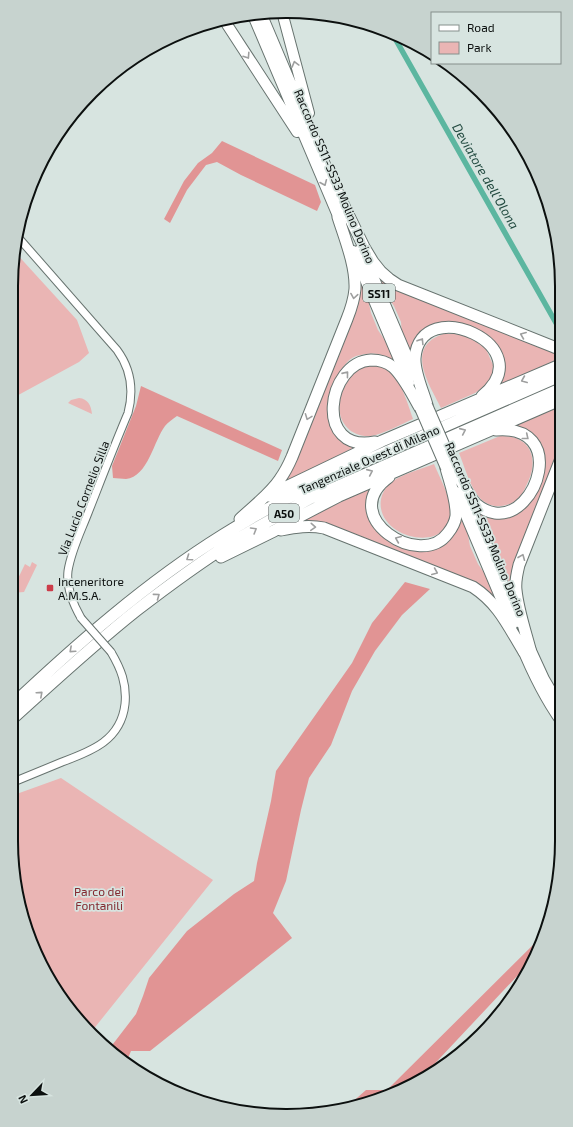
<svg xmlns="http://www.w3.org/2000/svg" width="573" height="1127" font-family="'Exo 2',sans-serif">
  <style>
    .green { fill: #eab5b4 }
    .forest { fill: #e19494 }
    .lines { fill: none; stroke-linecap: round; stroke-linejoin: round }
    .canal { stroke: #5cb6a0; stroke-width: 5.5 }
    .tertiary-casing { stroke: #67736f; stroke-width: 9 }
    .trunk-casing { stroke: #67736f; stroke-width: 12 }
    .motorway-casing { stroke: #67736f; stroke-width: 13 }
    .tertiary { stroke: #fff; stroke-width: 7 }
    .trunk { stroke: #fff; stroke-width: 10 }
    .motorway { stroke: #fff; stroke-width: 11 }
    .tertiary-bridge-casing { stroke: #67736f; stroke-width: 9; stroke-linecap: butt }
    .trunk-bridge-casing { stroke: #67736f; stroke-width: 12; stroke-linecap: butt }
    .tertiary-bridge { stroke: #fff; stroke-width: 7 }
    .trunk-bridge { stroke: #fff; stroke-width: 10 }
    .oneway { stroke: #9e9f9f }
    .poi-dot { fill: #cc3c4a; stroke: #d7e4e0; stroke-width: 1.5 }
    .labels { text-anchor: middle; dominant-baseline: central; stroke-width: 3.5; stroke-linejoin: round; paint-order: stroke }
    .shield { fill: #d7e4e0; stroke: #49504e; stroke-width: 1 }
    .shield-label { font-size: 11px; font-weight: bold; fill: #0c100f }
    .street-label { font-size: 12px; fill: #0c100f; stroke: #d7e4e0 }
    .poi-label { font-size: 12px; fill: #0c100f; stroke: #d7e4e0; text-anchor: start }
    .park-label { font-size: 12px; fill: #842a31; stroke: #d7e4e0 }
    .water-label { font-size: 13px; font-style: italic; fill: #244c42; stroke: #d7e4e0 }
    .rim { fill: none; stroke: #0c100f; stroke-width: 2 }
  </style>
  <rect width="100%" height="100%" fill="#d7e4e0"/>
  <path class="green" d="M14 251 77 320 89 353 79 362 11 399 12 269Z
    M376 273 560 353V358L496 387 502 360 498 348 491 338 480 331 466 325 451 322 436 323 424 330 416 336 410 354 402 335 401 322 394 306 386 294Z
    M360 279 368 299 371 313 378 330 386 342 395 361C383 355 379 352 365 354 362 355 359 355 356 356 339 362 333 392 328 407L355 447 281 484Z
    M443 334H455L465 336 475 341 486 349 493 365 492 376 485 386 475 393 441 408C433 391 411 359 429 342 433 338 438 336 443 334Z
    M373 365C380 366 387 368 393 373 401 382 409 407 413 419 402 424 383 434 371 436 350 438 336 420 340 401 341 393 345 385 350 378 352 376 353 373 356 371 360 367 367 366 373 365Z
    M79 398C88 399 91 405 92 414L68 403 71 400Z
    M560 404V454L516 564 511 594 501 571 498 553 492 537 482 525 477 508 520 510 542 457 512 426Z
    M500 436C532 435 540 461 526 486 524 491 520 498 515 501 510 505 501 507 495 506 489 505 483 502 479 497 470 487 464 465 459 453Z
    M434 464C439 476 449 494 450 507 456 557 374 540 381 499 382 494 385 488 389 484 399 475 421 469 434 464Z
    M376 485 371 518 426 549 461 515 467 530 470 546 478 564 487 577 499 604 490 596 301 523 299 520Z
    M32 562 37 565 24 592 11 593 25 564 30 567Z
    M61 778 213 880 92 1031 68 1008 26 929 11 840V796Z"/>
  <path class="forest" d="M222 141 315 185 321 202 317 211 241 175 217 162 206 165 187 190 170 223 164 219 184 181 198 163 212 153Z
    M141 386 282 450 278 461 177 416C173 419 168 422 165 426 154 440 148 477 126 479 122 479 117 478 113 478L112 466 136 406Z
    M405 582 430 589 402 615 375 651 352 691 331 745 309 778 301 810 286 881 273 913 292 938 150 1051H131L126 1063 109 1047 113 1044 136 1014 143 996 149 978 187 931 234 894 254 881 257 863 271 801 276 771 352 663 372 623Z
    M540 938 542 940 535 957 425 1074 392 1095 349 1105 366 1090H387Z"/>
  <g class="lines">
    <path class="canal" d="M392 33 560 330"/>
    <defs>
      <path id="tertiary" d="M17 236 117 350C131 369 134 390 128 413 114 446 101 480 88 513 81 531 71 551 68 571 66 588 73 604 81 618
        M11 783C28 776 45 769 62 762 92 751 121 740 125 704 127 684 121 669 111 652"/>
      <path id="trunk" d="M282 12 309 113
        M252 13 341 223
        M261 13 335 188
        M224 20 226 23 297 132
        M361 248 415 375
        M353 251 409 383
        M456 492 512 625
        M465 493 519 622
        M527 642 544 679 561 708
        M521 645C532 672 544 697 561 721"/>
      <path id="motorway" d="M332 181 364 247 373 262 381 272 389 279 398 285 554 347 560 349
        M427 405C423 391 414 372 415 358 420 292 544 346 482 396
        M375 442C313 454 327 362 371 360 378 360 387 362 393 367 404 377 413 396 420 408
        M453 465C460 478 466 494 476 504 482 509 488 512 495 513 538 519 568 424 496 430
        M389 477C335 516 421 571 448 533 452 528 455 523 456 516 457 501 450 483 446 468
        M268 496 282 489 382 441 560 365
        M240 519C254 506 270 494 280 479 285 472 289 464 292 457L347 319C351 309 354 300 355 289 356 266 345 239 338 217
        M281 530C296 527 309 525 324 528L473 587C499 604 508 626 524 652
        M221 557 274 531 291 521 339 496 560 400
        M530 649C525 630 518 610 516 590 515 582 517 573 519 565L560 461
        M11 706C77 644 146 583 223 535 261 511 300 491 340 472L560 376
        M11 720C52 683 94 644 137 610 168 586 201 562 234 541 259 526 285 512 311 498L560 389"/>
    </defs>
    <use href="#tertiary" class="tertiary-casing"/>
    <use href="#trunk" class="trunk-casing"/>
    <use href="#motorway" class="motorway-casing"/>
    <use href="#tertiary" class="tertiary"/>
    <use href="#trunk" class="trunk"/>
    <use href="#motorway" class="motorway"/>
    <defs>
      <path id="tertiary-bridge" d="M81 618 111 652"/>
      <path id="trunk-bridge" d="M427 405 453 465
        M420 408 446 468"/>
    </defs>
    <use href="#tertiary-bridge" class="tertiary-bridge-casing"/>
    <use href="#trunk-bridge" class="trunk-bridge-casing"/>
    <use href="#tertiary-bridge" class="tertiary-bridge"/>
    <use href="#trunk-bridge" class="trunk-bridge"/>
  </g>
  <defs><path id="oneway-chevron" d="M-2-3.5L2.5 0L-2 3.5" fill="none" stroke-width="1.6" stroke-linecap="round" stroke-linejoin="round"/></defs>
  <g class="oneway">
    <use href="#oneway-chevron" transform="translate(247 56) rotate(57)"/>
    <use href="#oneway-chevron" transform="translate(295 64) rotate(-105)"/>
    <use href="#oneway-chevron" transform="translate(324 183) rotate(67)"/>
    <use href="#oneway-chevron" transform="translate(354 296) rotate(99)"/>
    <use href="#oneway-chevron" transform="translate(523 335) rotate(-158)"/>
    <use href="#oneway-chevron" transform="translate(421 341) rotate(-58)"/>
    <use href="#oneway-chevron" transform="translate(346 374) rotate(-51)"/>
    <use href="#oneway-chevron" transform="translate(524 380) rotate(157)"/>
    <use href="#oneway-chevron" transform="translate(308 417) rotate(111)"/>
    <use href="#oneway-chevron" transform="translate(463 431) rotate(-24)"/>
    <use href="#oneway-chevron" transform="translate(526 437) rotate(39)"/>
    <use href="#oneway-chevron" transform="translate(370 472) rotate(-24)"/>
    <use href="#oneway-chevron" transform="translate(313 527) rotate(4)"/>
    <use href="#oneway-chevron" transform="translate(254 530) rotate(-31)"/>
    <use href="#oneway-chevron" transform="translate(398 539) rotate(-157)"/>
    <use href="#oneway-chevron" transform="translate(522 557) rotate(-68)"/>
    <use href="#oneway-chevron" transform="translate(189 558) rotate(145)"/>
    <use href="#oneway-chevron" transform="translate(435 572) rotate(23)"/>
    <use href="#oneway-chevron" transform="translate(157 596) rotate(-36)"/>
    <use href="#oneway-chevron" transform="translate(72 650) rotate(138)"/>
    <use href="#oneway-chevron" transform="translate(40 694) rotate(-42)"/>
  </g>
  <rect class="poi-dot" x="46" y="584" width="8" height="8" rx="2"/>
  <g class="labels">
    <g class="shield">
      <rect x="363" y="284" width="32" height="18" rx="3"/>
      <rect x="269" y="504" width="30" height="18" rx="3"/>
    </g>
    <g class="shield-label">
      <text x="379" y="293">SS11</text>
      <text x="284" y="513">A50</text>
    </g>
    <g class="street-label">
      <text transform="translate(335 176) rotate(67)">Raccordo SS11-SS33 Molino Dorino</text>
      <text transform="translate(369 459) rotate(-24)">Tangenziale Ovest di Milano</text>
      <text transform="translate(83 498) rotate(-69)">Via Lucio Cornelio Silla</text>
      <text transform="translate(486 529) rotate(67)">Raccordo SS11-SS33 Molino Dorino</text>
    </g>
    <g class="poi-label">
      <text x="58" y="581">Inceneritore<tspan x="58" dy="14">A.M.S.A.</tspan></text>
    </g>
    <g class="park-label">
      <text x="99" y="891">Parco dei<tspan x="99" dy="14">Fontanili</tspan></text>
    </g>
    <g class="water-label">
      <text transform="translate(486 176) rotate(60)">Deviatore dell'Olona</text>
    </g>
  </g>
  <path d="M0 0H573V1127H0ZM286 18H287A268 268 0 0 1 555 286V841A268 268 0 0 1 287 1109H286A268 268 0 0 1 18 841V286A268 268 0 0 1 286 18Z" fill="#c7d3cf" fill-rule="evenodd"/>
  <path class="rim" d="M286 18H287A268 268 0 0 1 555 286V841A268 268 0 0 1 287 1109H286A268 268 0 0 1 18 841V286A268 268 0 0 1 286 18Z"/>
  <rect x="431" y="12" width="130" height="52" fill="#d7e4e0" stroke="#868f8c"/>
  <rect x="439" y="25" width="20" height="6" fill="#ffffff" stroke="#868f8c"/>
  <text x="467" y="32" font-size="12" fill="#0c100f">Road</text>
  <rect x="439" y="42" width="20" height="12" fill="#eab5b4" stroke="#868f8c"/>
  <text x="467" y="52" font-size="12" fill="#0c100f">Park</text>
  <g transform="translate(32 1095) rotate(245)" stroke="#d7e4e0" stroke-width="3" paint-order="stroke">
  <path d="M0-3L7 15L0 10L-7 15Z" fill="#0c100f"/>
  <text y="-6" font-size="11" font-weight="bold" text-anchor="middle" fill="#0c100f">N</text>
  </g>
</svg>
